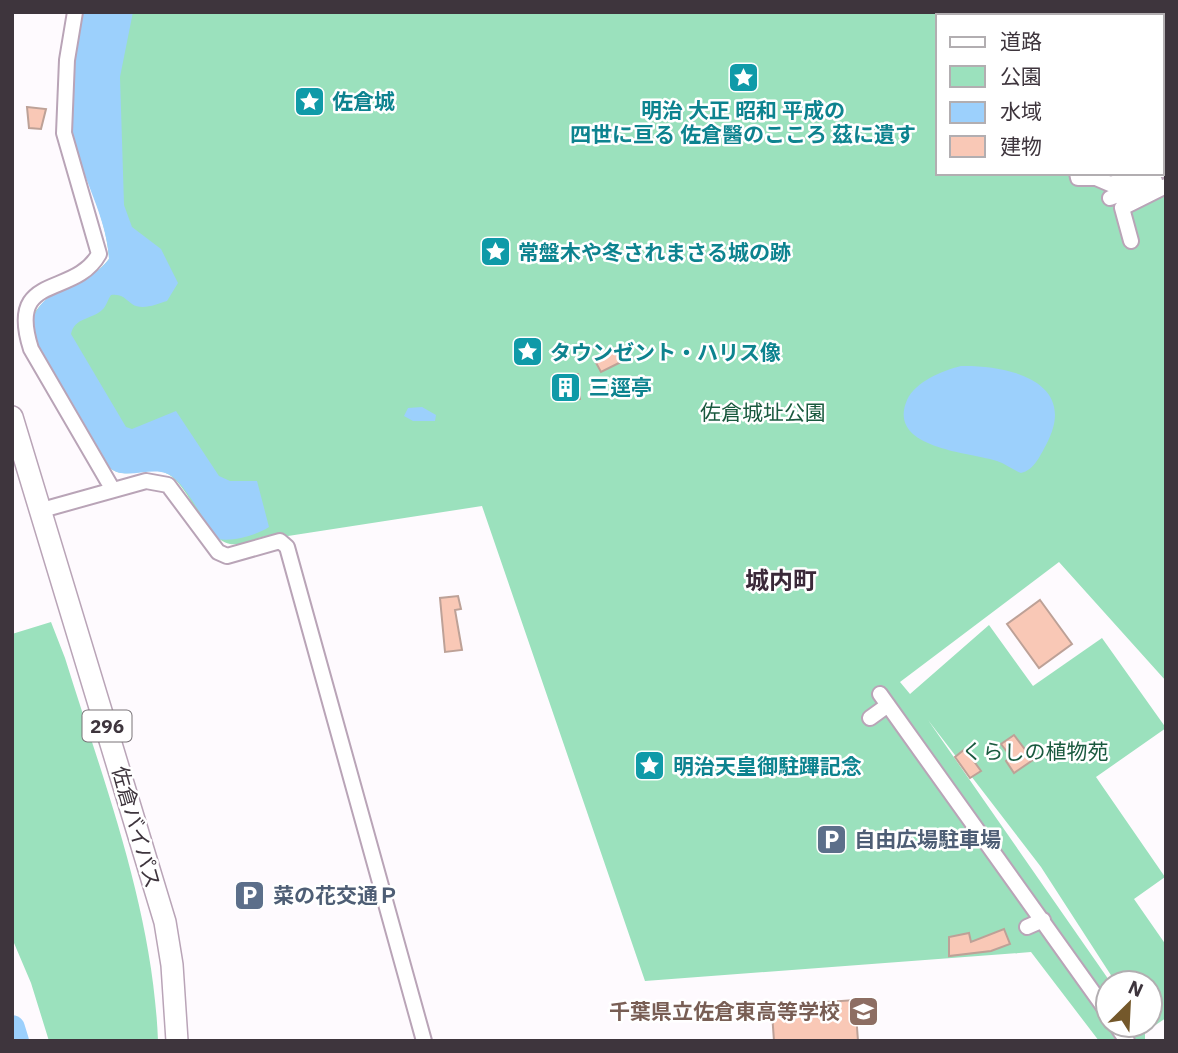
<svg xmlns="http://www.w3.org/2000/svg" width="1178" height="1053" font-family="'IBM Plex Sans','Noto Sans JP',sans-serif">
  <style>
    .green { fill: #9be1bd; fill-rule: evenodd }
    .water { fill: #9cd0fc }
    .lines { fill: none; stroke-linecap: round; stroke-linejoin: round }
    .river { stroke: #9cd0fc; stroke-width: 26 }
    .building { fill: #f9c8b6; stroke: #bda197; stroke-width: 2 }
    .minor-casing { stroke: #b9a4b7; stroke-width: 18 }
    .highway-casing { stroke: #b9a4b7; stroke-width: 24 }
    .minor { stroke: #fff; stroke-width: 14 }
    .highway { stroke: #fff; stroke-width: 21 }
    .labels { text-anchor: middle; dominant-baseline: central; stroke-width: 5; stroke-linejoin: round; paint-order: stroke }
    .shield { fill: #fff; stroke: #787277; stroke-width: 2 }
    .shield-label { font-size: 19px; font-weight: bold; fill: #3e353d }
    .culture-label { font-size: 21px; font-weight: bold; fill: #0d838f; stroke: #fff; text-anchor: start }
    .park-label { font-size: 21px; fill: #19593e; stroke: #fff }
    .street-label { font-size: 21px; fill: #3e353d; stroke: #fff }
    .service-label { font-size: 21px; font-weight: bold; fill: #4e5e75; stroke: #fff; text-anchor: start }
    .education-label { font-size: 21px; font-weight: bold; fill: #785e54; stroke: #fff; text-anchor: end }
    .quarter-label { font-size: 24px; font-weight: bold; fill: #3a2939; stroke: #fff }
  </style>
  <rect width="100%" height="100%" fill="#fefafe"/>
  <path class="green" d="M83 12H1166V681L1059 562 900 682 910 694 989 625 1033 686 1102 638 1166 728 1096 777 1165 877 1134 899 1166 945V1018L1145 1032V1041H1099L1031 952 645 981 482 506 288 536C266 530 245 547 230 544 205 539 192 492 171 476 152 462 127 482 110 468L33 316C49 285 89 286 109 259 107 212 77 169 72 122ZM938 16H1162V173H938ZM928 720 1041 867 1116 983H1150V1025H1108V983H1111Z
    M51 622 65 658C104 783 153 909 158 1041H49L31 983 14 943 12 634Z"/>
  <path class="water" d="M83 12H133L120 77 124 205 132 227 161 249 178 283 167 301C157 304 142 311 132 304 124 298 122 294 111 295 108 299 106 307 102 310 91 320 75 317 71 334L126 427 132 429 176 411 219 476 230 481H257L269 527C257 535 233 542 218 539 204 524 186 482 168 474 149 466 126 481 110 468L36 341 31 325C43 281 86 290 109 259 107 218 83 180 74 140 64 98 74 53 83 12Z
    M961 366C1010 365 1080 382 1046 445 1040 456 1034 470 1021 473 1013 470 1006 464 997 461 970 452 886 449 907 400 916 381 942 371 961 366Z
    M422 407 436 415 435 421H413L404 416 408 408Z"/>
  <g class="lines">
    <path class="river" d="M12 1028 16 1041"/>
  </g>
  <path class="building" d="M27 107 46 109 41 129 29 128Z
    M613 348 621 362 601 372 594 359Z
    M578 374 580 399 554 400 553 375Z
    M458 596 461 609 455 610 462 650 445 652 440 598Z
    M1040 600 1072 644 1039 668 1007 624Z
    M1014 735 1033 760 1014 773 1006 761 1011 757 1001 744Z
    M965 749 981 771 970 778 955 757Z
    M1004 929 1010 944 991 951 949 956V937L969 933 971 942Z
    M855 1000 858 1041H774L772 1013 799 1011 798 1004Z"/>
  <g class="lines">
    <defs>
      <path id="minor" d="M75 12 67 60 64 133 99 254C74 299 6 271 31 349L113 490
        M1036 12 1037 16
        M1162 170 1166 169
        M1077 173 1078 178H1096L1110 184 1150 173
        M1110 198 1155 181
        M1131 241 1122 208 1166 186
        M42 510 146 481 168 485 218 552 227 556 280 541 287 547 424 1041
        M880 694 1108 1013
        M870 718 888 705
        M1027 927 1043 920
        M1116 1025 1127 1041"/>
      <path id="highway" d="M12 417 165 922 172 965 177 1041"/>
    </defs>
    <use href="#minor" class="minor-casing"/>
    <use href="#highway" class="highway-casing"/>
    <use href="#minor" class="minor"/>
    <use href="#highway" class="highway"/>
  </g>
  <defs>
    <symbol id="sight-square" viewBox="-11 -11 22 22"><rect x="-9" y="-9" width="18" height="18" rx="4" fill="#0f9aa8" stroke="#fff"/><path d="M0-6L1.8-2.2L6-1.7L2.9 1.2L3.7 5.4L0 3.3L-3.7 5.4L-2.9 1.2L-6-1.7L-1.8-2.2Z" fill="#fff"/></symbol>
    <symbol id="building-square" viewBox="-11 -11 22 22"><rect x="-9" y="-9" width="18" height="18" rx="4" fill="#0f9aa8" stroke="#fff"/><path d="M-4-6H4V6H1V3H-1V6H-4ZM-2.5-4.3h1.7v1.8h-1.7ZM.8-4.3h1.7v1.8H.8ZM-2.5-1h1.7V.8h-1.7ZM.8-1h1.7V.8H.8Z" fill="#fff"/></symbol>
    <symbol id="parking-square" viewBox="-11 -11 22 22"><rect x="-9" y="-9" width="18" height="18" rx="4" fill="#5c6f8a" stroke="#fff"/><path d="M-3.5-5.5H1a3.5 3.5 0 0 1 0 7H-1V5.5H-3.5ZM-1-3.4V-.6H.8a1.4 1.4 0 0 0 0-2.8Z" fill="#fff"/></symbol>
    <symbol id="school-square" viewBox="-11 -11 22 22"><rect x="-9" y="-9" width="18" height="18" rx="4" fill="#8d6e63" stroke="#fff"/><path d="M0-5L7-2L0 1L-7-2ZM-4 1L0 2.5L4 1V4Q0 6-4 4Z" fill="#fff"/></symbol>
  </defs>
  <g fill-rule="evenodd">
    <use href="#sight-square" x="726" y="60" width="35" height="35"/>
    <use href="#sight-square" x="292" y="84" width="35" height="35"/>
    <use href="#sight-square" x="478" y="234" width="35" height="35"/>
    <use href="#sight-square" x="510" y="334" width="35" height="35"/>
    <use href="#building-square" x="548" y="370" width="35" height="35"/>
    <use href="#sight-square" x="632" y="748" width="35" height="35"/>
    <use href="#parking-square" x="814" y="822" width="35" height="35"/>
    <use href="#parking-square" x="232" y="878" width="35" height="35"/>
    <use href="#school-square" x="846" y="994" width="35" height="35"/>
  </g>
  <g class="labels">
    <rect class="shield" x="82.5" y="710.5" width="49" height="31" rx="5"/>
    <g class="shield-label">
      <text x="107" y="726">296</text>
    </g>
    <g class="culture-label">
      <text x="332" y="101">佐倉城</text>
      <text x="743" y="110" text-anchor="middle">明治 大正 昭和 平成の<tspan x="743" dy="24">四世に亘る 佐倉醫のこころ 茲に遺す</tspan></text>
      <text x="518" y="252">常盤木や冬されまさる城の跡</text>
      <text x="550" y="352">タウンゼント・ハリス像</text>
      <text x="589" y="387">三逕亭</text>
      <text x="673" y="766">明治天皇御駐蹕記念</text>
    </g>
    <g class="park-label">
      <text x="763" y="412">佐倉城址公園</text>
      <text x="1035" y="751">くらしの植物苑</text>
    </g>
    <g class="street-label">
      <text transform="translate(137 827) rotate(74)">佐倉バイパス</text>
    </g>
    <g class="service-label">
      <text x="854" y="839">自由広場駐車場</text>
      <text x="273" y="895">菜の花交通Ｐ</text>
    </g>
    <g class="education-label">
      <text x="840" y="1011">千葉県立佐倉東高等学校</text>
    </g>
    <g class="quarter-label">
      <text x="781" y="580">城内町</text>
    </g>
  </g>
  <rect width="1178" height="1053" fill="none" stroke="#3e353d" stroke-width="28"/>
  <rect x="936" y="14" width="228" height="161" fill="#ffffff" stroke="#b2aeb1" stroke-width="2"/>
  <rect x="950" y="37" width="35" height="10" fill="#ffffff" stroke="#b2aeb1" stroke-width="2"/>
  <text x="1000" y="49" font-size="21" fill="#3e353d">道路</text>
  <rect x="950" y="66" width="35" height="21" fill="#9be1bd" stroke="#b2aeb1" stroke-width="2"/>
  <text x="1000" y="84" font-size="21" fill="#3e353d">公園</text>
  <rect x="950" y="102" width="35" height="21" fill="#9cd0fc" stroke="#b2aeb1" stroke-width="2"/>
  <text x="1000" y="119" font-size="21" fill="#3e353d">水域</text>
  <rect x="950" y="136" width="35" height="21" fill="#f9c8b6" stroke="#b2aeb1" stroke-width="2"/>
  <text x="1000" y="154" font-size="21" fill="#3e353d">建物</text>
  <g transform="translate(1129 1004) rotate(24)"><circle r="33" fill="#ffffff" stroke="#b2aeb1" stroke-width="2"/>
  <path d="M0-5L12 26L0 18L-12 26Z" fill="#74582b"/>
  <text y="-10" font-size="19" font-weight="bold" text-anchor="middle" fill="#3e353d">N</text>
  </g>
</svg>
